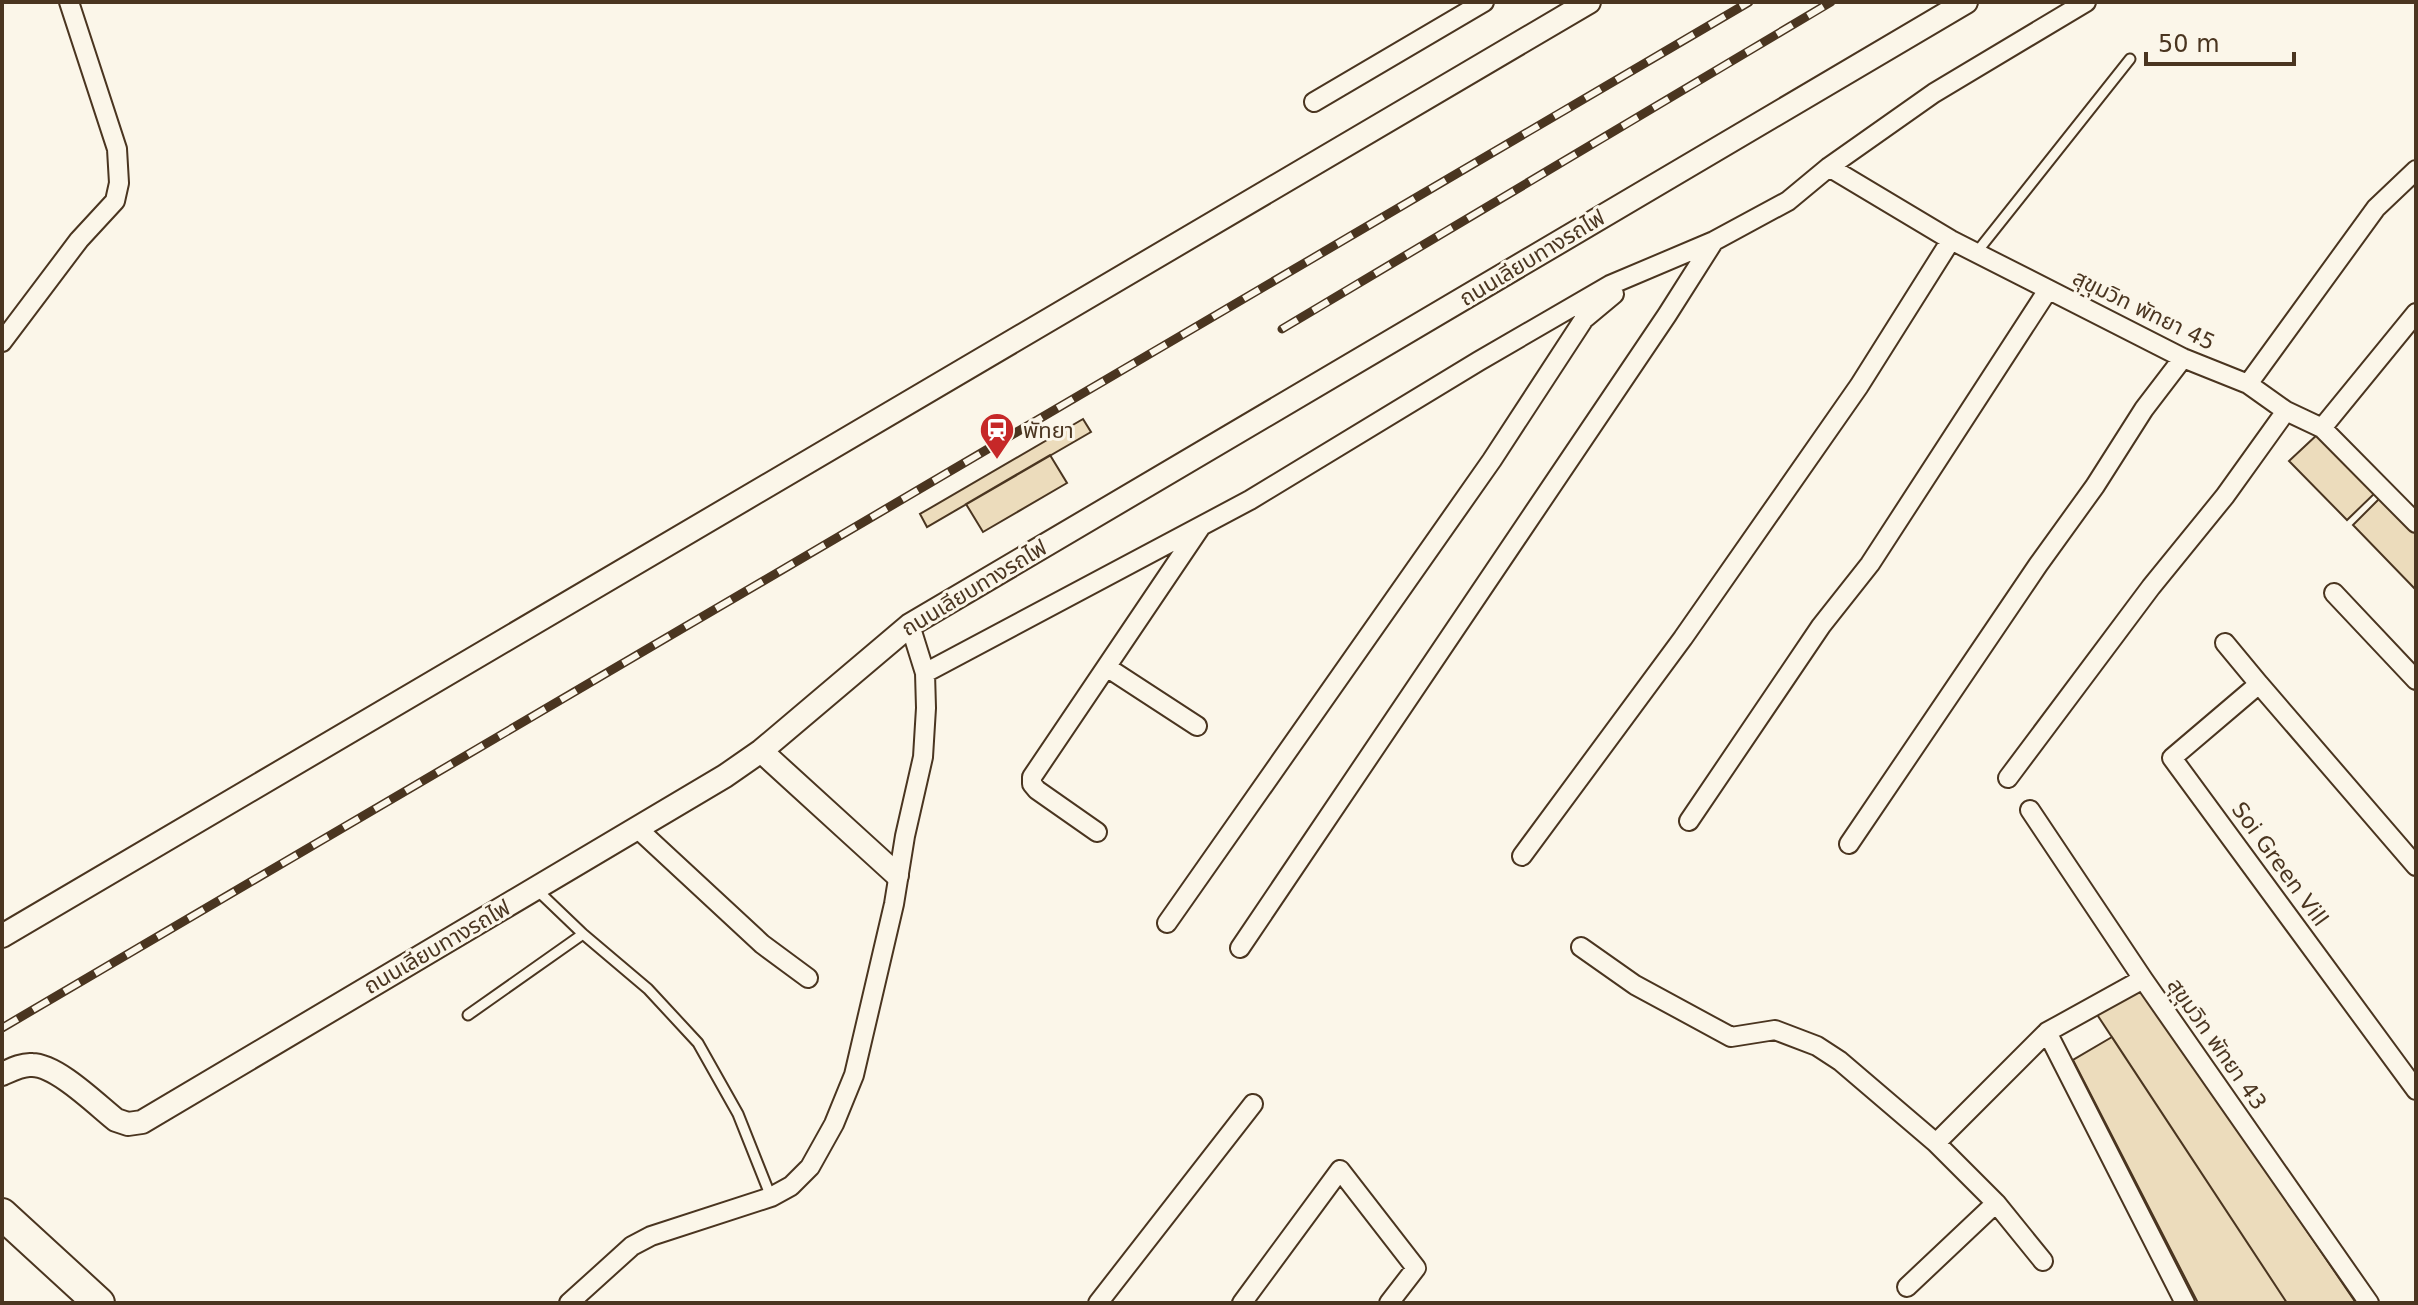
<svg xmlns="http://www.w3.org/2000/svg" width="2418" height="1305" font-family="'DejaVu Sans','Noto Sans Thai',sans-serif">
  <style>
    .building { fill: #ecdcbc; stroke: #4a3520; stroke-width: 2 }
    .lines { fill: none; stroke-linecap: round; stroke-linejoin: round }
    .service-casing { stroke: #4a3520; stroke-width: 13 }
    .minor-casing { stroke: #4a3520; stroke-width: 22 }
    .tertiary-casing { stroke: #4a3520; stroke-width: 26 }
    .trunk-casing { stroke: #4a3520; stroke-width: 34 }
    .service { stroke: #fbf6e9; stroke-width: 9 }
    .minor { stroke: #fbf6e9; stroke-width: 18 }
    .tertiary { stroke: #fbf6e9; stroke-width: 22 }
    .trunk { stroke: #fbf6e9; stroke-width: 30 }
    .rail-casing { stroke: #4a3520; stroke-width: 9 }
    .rail { stroke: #fbf6e9; stroke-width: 6; stroke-dasharray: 18; stroke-linecap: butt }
    .labels { text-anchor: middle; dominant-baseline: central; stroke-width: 6; stroke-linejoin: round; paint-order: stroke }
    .street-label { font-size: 22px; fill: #4a3520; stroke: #fbf6e9 }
    .poi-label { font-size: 22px; fill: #4a3520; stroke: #fbf6e9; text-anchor: start }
  </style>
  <rect width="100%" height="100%" fill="#fbf6e9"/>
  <path class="building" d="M1083 419 1091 432 927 527 920 514Z
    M2319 433 2376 492 2347 520 2289 461Z
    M1050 455 1067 483 983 532 966 504Z
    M2382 496 2416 531V590L2353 525Z
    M2142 988 2356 1303H2287L2096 1013Z
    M2112 1037 2287 1303H2198L2073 1060Z"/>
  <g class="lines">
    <defs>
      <path id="service" d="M1976 253 2130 59
        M536 889 583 934 648 989 698 1043 738 1114 771 1197
        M468 1015 583 934"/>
      <path id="minor" d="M1314 102 1484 2
        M1829 167 1951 240 2183 358 2248 384 2286 411 2322 428 2416 523
        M2 342 79 240 115 201 119 183 117 149 69 2
        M2248 384 2376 208 2416 170
        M2322 428 2416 313
        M2334 593 2416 680
        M2225 643 2259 684
        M1108 668 1197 726
        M925 673 1250 500 1479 361 1610 285 1714 241 1788 201 1829 167 1934 93 2086 2
        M2008 778 2151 587 2225 496 2286 411
        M2030 810 2143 979 2369 1303
        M1689 821 1821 626 1870 564 2048 290
        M638 829 762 944 808 978
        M1097 832 1037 790 1032 784V777L1200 528
        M1849 844 2038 565 2095 486 2144 409 2183 358
        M1522 856 1683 638 1859 386 1951 240
        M2416 866 2259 684 2172 758 2416 1090
        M1167 923 1492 460 1584 319 1614 294
        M1581 947 1635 985 1731 1037 1775 1030 1817 1046 1840 1061 1936 1143 1996 1203 2043 1261
        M1240 948 1667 315 1714 241
        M2047 1032 2185 1303
        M1936 1143 2047 1032 2143 979
        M1907 1287 1996 1203
        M569 1303 632 1246 651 1236 771 1197 791 1186 810 1167 834 1124 854 1075 894 904 905 836 923 757 926 708 925 673 910 625
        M1098 1303 1253 1104
        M1242 1303 1340 1170 1416 1268 1389 1303"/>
      <path id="tertiary" d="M761 751 897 875
        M2 936 1589 2
        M2 1074C11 1070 22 1064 32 1065 57 1065 97 1105 116 1120L128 1124 142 1122 725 776 761 751 910 625 1966 2"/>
      <path id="trunk" d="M2 1214 99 1303"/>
    </defs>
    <use href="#service" class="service-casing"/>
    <use href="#minor" class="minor-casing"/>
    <use href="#tertiary" class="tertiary-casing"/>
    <use href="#trunk" class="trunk-casing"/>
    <use href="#service" class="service"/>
    <use href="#minor" class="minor"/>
    <use href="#tertiary" class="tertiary"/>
    <use href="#trunk" class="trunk"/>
    <defs>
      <path id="rail" d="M1282 329 1831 2
        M2 1028 1749 2"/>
    </defs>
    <use href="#rail" class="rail-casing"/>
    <use href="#rail" class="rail"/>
  </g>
  <defs>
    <symbol id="station-pin" viewBox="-11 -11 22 30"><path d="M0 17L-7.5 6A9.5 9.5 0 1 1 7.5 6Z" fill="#c62828" stroke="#fbf6e9"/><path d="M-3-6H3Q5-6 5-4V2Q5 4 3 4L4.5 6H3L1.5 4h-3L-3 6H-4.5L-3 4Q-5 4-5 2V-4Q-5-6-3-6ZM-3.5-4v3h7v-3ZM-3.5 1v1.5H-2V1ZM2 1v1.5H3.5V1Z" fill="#fff"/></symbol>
  </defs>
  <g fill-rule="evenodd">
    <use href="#station-pin" x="977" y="410" width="40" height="54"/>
  </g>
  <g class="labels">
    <g class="street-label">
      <text transform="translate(1532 258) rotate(-31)">ถนนเลียบทางรถไฟ</text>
      <text transform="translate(2144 310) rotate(26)">สุขุมวิท พัทยา 45</text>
      <text transform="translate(974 588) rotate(-31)">ถนนเลียบทางรถไฟ</text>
      <text transform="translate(2280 864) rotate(54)">Soi Green Vill</text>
      <text transform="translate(437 947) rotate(-30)">ถนนเลียบทางรถไฟ</text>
      <text transform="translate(2217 1044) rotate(55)">สุขุมวิท พัทยา 43</text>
    </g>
    <g class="poi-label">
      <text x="1023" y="430">พัทยา</text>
    </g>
  </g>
  <rect width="2418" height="1305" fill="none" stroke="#4a3520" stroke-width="8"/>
  <path d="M2146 52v12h148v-12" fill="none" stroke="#4a3520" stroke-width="4"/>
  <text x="2158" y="52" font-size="24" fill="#4a3520" stroke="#fbf6e9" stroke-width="6" paint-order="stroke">50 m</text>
</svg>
